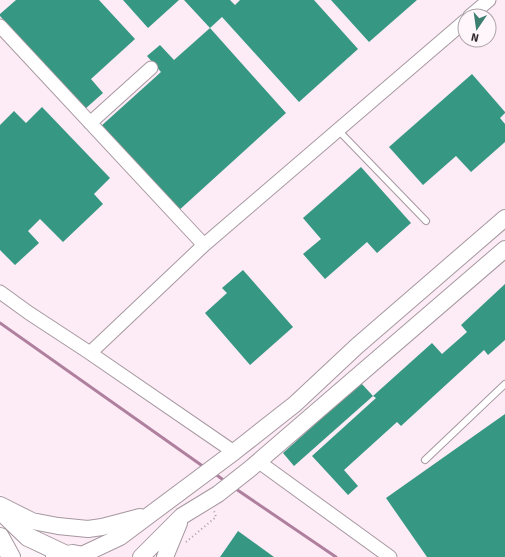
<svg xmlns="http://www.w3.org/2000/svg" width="505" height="557" font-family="Signika,sans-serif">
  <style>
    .built { fill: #fdebf6; fill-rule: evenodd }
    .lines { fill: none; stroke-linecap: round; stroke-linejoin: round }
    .stream { stroke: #af809e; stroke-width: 3 }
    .building { fill: #369783 }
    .service-casing { stroke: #a698a0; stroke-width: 8 }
    .minor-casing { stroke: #a698a0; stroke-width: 15 }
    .tertiary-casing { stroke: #a698a0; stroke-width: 18 }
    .secondary-casing { stroke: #a698a0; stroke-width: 20 }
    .path { stroke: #a69ea2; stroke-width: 2; stroke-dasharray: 1 3; stroke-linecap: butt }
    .service { stroke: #fff; stroke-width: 6 }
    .minor { stroke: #fff; stroke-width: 13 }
    .tertiary { stroke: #fff; stroke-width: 16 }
    .secondary { stroke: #fff; stroke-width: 18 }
  </style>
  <rect width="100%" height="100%" fill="#fff6fb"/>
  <path class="built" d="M0 0H505V557H71L0 494ZM465 16H489V40H465Z"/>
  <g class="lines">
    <path class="stream" d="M0 323 204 467
      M214 473 226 482
      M233 487 336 557"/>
  </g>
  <path class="building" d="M16 0H99L135 39 91 79 103 93 85 109 0 16V14Z
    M123 0H179L148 28Z
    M184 0H230L235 5 240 0H314L358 49 299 102 222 17 210 28Z
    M331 0H417L369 42Z
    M210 28 286 113 177 212 100 127 161 72 147 56 160 45 174 60Z
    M472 74 505 112V113L500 118 505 124V142L471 172 456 156 423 185 389 147Z
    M42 107 110 178 94 194 103 204 63 242 40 219 28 231 39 243 15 265 0 250V125L14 111 26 123Z
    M361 167 411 223 377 253 367 242 325 279 303 254 321 239 303 218Z
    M243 270 293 327 250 365 205 313 227 293 222 288Z
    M505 284V340L488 355 484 350 401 426 397 422 344 470 358 486 348 495 312 456 376 398 373 396 432 343 442 354 467 332 461 325Z
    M361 383 373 396 294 466 283 453Z
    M505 414V557H427L386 498Z
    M238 531 274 557H220Z"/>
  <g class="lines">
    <defs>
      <path id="service" d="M338 130 426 221
        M425 460 505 384"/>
      <path id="minor" d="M470 16 489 0
        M0 26 204 245
        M90 123 151 68
        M0 292 29 313 87 351 234 452
        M90 353 204 245 465 21
        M259 462 390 557"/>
      <path id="tertiary" d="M0 505 32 521 58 526 88 529 102 527 140 517
        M82 555 120 537 234 452 295 404 357 346 505 218
        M141 557 182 516 218 494 251 468 505 249
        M165 557 179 523"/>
      <path id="secondary" d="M0 510 28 537 64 554
        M0 537 11 557
        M55 557 73 554 88 557"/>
    </defs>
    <use href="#service" class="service-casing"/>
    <use href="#minor" class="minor-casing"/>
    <use href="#tertiary" class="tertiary-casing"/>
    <use href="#secondary" class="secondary-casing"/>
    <path class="path" d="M186 542 216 517 214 511"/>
    <use href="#service" class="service"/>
    <use href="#minor" class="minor"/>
    <use href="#tertiary" class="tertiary"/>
    <use href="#secondary" class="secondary"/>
  </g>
  <g transform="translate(477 28) rotate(193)"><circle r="19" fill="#fff6fb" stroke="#aca4a8"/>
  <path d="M0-3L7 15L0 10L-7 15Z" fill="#3c7e70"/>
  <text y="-6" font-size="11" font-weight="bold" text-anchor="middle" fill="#2f292c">N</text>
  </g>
</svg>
